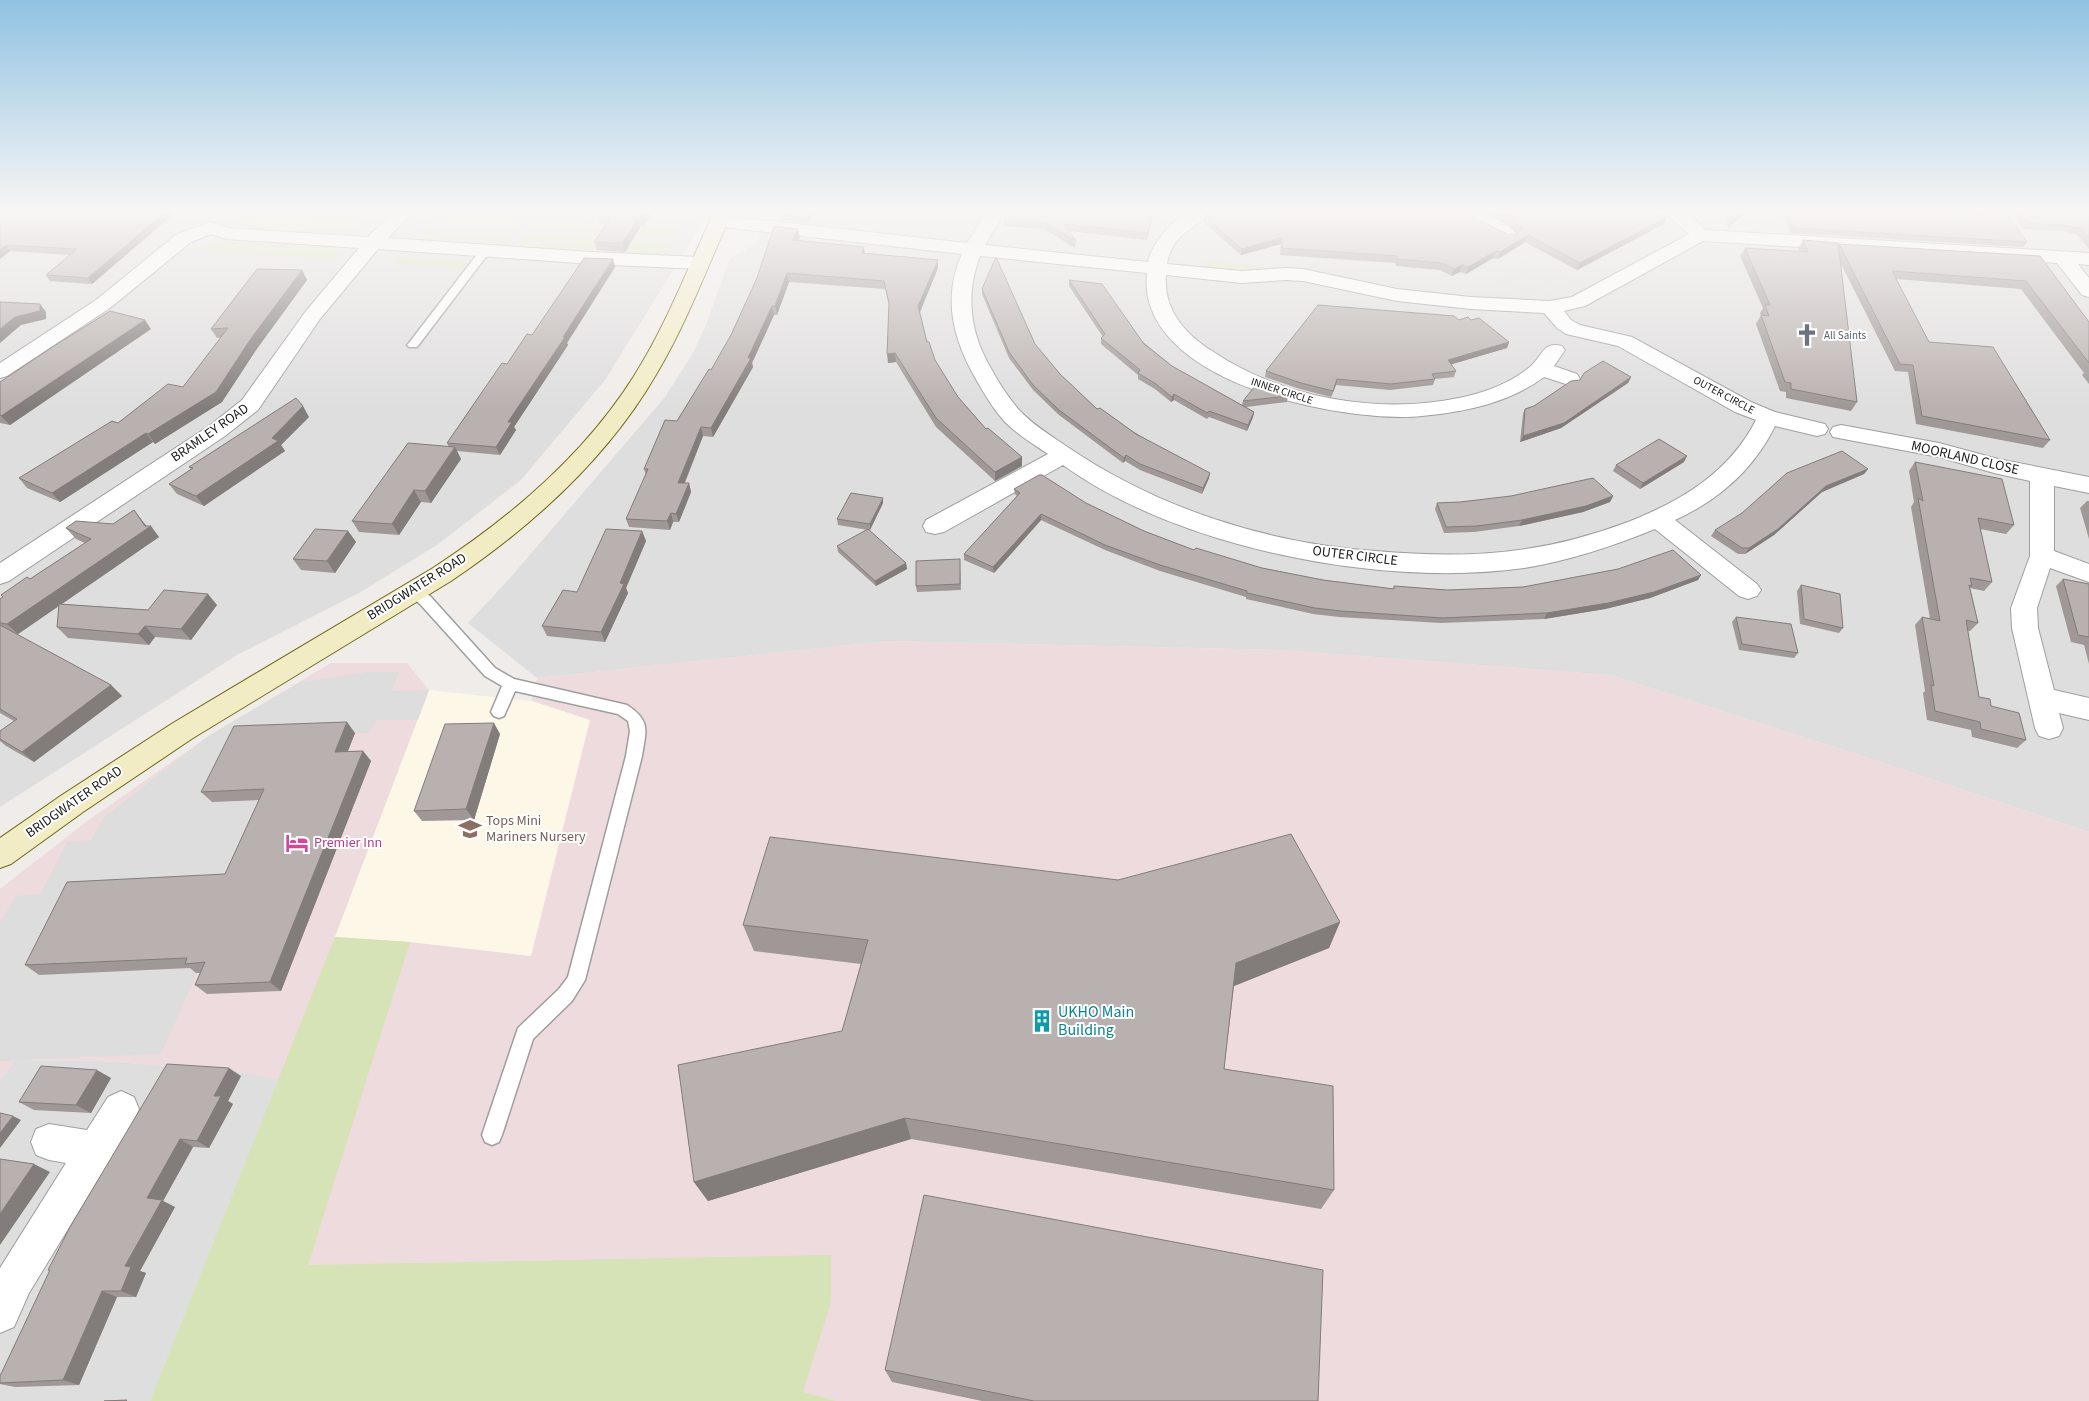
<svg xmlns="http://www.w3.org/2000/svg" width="2089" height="1401" font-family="'Source Sans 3',sans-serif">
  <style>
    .residential { fill: #dfdede }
    .commercial { fill: #eedbde }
    .education { fill: #fcf7e7 }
    .grass { fill: #d5e3b6 }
    .parking { fill: #ddd }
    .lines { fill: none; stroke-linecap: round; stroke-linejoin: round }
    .lane-casing { stroke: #9e9e9e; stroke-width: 3 }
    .street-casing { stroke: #9e9e9e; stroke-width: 2 }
    .secondary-casing { stroke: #6d6514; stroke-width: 2 }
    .lane { fill: #fff; fill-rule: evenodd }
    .street { fill: #fff; fill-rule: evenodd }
    .secondary { fill: #f2ecc5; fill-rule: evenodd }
    .wall { fill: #9f9896 }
    .shaded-wall { fill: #827c7a }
    .building { fill: #b9b1af; stroke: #827c7a }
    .labels { text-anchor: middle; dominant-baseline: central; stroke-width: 4; stroke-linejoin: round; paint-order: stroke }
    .far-worship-label { font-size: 11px; fill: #5b616d; stroke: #fff; text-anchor: start }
    .far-street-label { font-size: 11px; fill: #212121; stroke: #fff }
    .street-label { font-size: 14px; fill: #212121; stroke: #fff }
    .education-label { font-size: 14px; fill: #785e54; stroke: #fff; text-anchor: start }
    .hotel-label { font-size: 14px; fill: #b23c85; stroke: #fff; text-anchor: start }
    .near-culture-label { font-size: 16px; fill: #0d838f; stroke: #fff; text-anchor: start }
  </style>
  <rect width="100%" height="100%" fill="#f0ece9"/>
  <path class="residential" d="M0 212H709L605 380 521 480 437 545 359 593 237 655 0 807Z
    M774 212H2089V832L1856 754 1610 675 1281 650 887 641 537 678 468 623 510 578 665 397 693 353 706 325 728 263 733 256 745 251 746 248 754 246Z
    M16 1060 100 1061 183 1067 235 1071 279 1079 150 1401H0V1080Z"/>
  <path class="commercial" d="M887 641 1281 650 1610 675 1856 754 2089 832V1401H150L278 1079 235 1071 183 1067 100 1061 16 1060 0 1080V889L86 822 210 735 331 663H407L429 690 335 937 410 942 531 956 589 720 532 701 537 678Z"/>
  <path class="education" d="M429 690 532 701 590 720 531 956 410 942 335 937Z"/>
  <path class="grass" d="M284 212H379L364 217Z
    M435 213 512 218 524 219 516 228 429 222Z
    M249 214 355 220 357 223 345 236 232 228Z
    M536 220 678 228 681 230 674 238 530 228Z
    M424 226 514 232 505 243 415 238Z
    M527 233 673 243 667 253 660 255 517 245Z
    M217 242 327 248C334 250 338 253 339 260L186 249Z
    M399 257 466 261V265L463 269 393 264Z
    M1208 261 1263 267 1265 276 1205 273Z
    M335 937 410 942 308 1265 831 1255V1302L803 1392 836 1401H150Z"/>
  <path class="parking" d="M1522 262 1541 271 1551 266 1579 282 1561 292 1547 285 1528 295 1495 278Z
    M367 672H399L392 691 429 690 418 720H376L370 733 244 737 212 802 274 800 161 1054 0 1061V919L3 918 15 896 40 894 67 842 91 840 103 818 210 735 299 683Z"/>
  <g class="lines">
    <defs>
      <path id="lane" d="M486 247 491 250 417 347H409L407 345 409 343 482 248Z
        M413 587 430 596 495 668 514 679 627 705C651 721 646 730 642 756L585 980 572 1001 533 1039 502 1135 499 1142 492 1145 485 1142 482 1135 518 1028 559 989 568 977 626 756 630 731 628 721 618 714 515 691 504 716 499 718 494 716 491 712 502 686 485 676 420 604 406 592 408 588Z"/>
      <path id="street" d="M393 212H412L388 238 592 252 699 257 706 259 709 263 706 267 699 269 592 264 378 249 320 319 258 410 225 436 9 581 0 584V563L209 426 242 400 306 311 359 248 227 239 211 234 191 242 110 308 7 376 0 378V363L96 300 177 234 210 222 228 228 368 237Z
        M987 212H1005L985 245 1148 262C1151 244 1175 216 1192 212 1198 210 1207 212 1213 212L1210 216C1191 228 1170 239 1167 264L1242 271 1286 268 1303 269 1397 289 1471 297 1550 301 1572 297 1689 234 1664 212C1686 210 1691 214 1705 230L2089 253V265L2078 264 2089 278V297L2082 295 2057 263 1703 241 1585 306 1564 311 1571 320 1580 325 1632 337 1751 402 1775 412 1825 424 1828 429 1825 434 1817 436 1775 426C1754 469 1719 500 1675 520L1757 584 1761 590 1757 596 1748 599 1739 596 1655 529C1613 546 1569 561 1524 568 1384 588 1179 549 1063 465L944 532 935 534 926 532 923 526 926 520 1048 454C1033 444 1018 435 1005 422 994 410 985 395 977 381 953 340 942 298 962 254L712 226 709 222 712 218 718 217 754 219 967 243ZM980 256 1147 273C1135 382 1343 424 1422 416 1465 412 1509 403 1544 377L1569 385 1577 384 1580 379 1577 374 1554 366 1565 350 1562 346C1543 341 1543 355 1531 366 1511 383 1484 393 1459 398 1377 415 1282 398 1212 351 1185 334 1163 309 1166 275L1242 283 1286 280 1303 281 1397 301 1471 309 1544 313 1557 328 1566 334 1618 346 1735 412 1756 420C1729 473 1681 501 1628 522 1540 555 1468 559 1375 551 1265 543 1157 508 1066 446 1050 435 1032 424 1019 410 1007 396 997 380 989 365 969 329 966 293 980 256Z
        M1455 212C1462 211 1472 210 1479 212 1491 215 1511 225 1517 235L1515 239C1510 240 1507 241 1503 239 1497 237 1457 215 1455 212Z
        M1841 425 1939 443 1998 459 2089 477V493L2054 486V551L2089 564V582L2050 568 2037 608 2038 628 2054 690 2089 698V720L2059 713 2063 728 2059 736 2049 739 2039 736 2035 728 2012 628 2011 608 2030 556V481L1994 473 1939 457 1833 437 1830 432 1833 427Z
        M121 1091 134 1097 139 1109 134 1121 29 1293 14 1327 0 1333V1268L66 1163 49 1160 36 1155 31 1142 36 1129 49 1124 87 1130 108 1097Z"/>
      <path id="secondary" d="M714 212H732C708 266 687 322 657 373 608 458 531 527 451 581L193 738 83 812 11 864 0 868V838L62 795 173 723 433 568C510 518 585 454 634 376 667 324 688 267 714 212Z"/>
    </defs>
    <use href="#lane" class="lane-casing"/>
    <use href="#street" class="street-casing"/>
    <use href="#secondary" class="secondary-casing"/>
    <use href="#lane" class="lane"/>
    <use href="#street" class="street"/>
    <use href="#secondary" class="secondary"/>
  </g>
  <path class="wall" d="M176 212 92 284 50 281 46 275 70 255 10 251 0 259V213Z
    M470 212H491L490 213Z
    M601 212H653L643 227H640L625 252 597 250 594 242 606 224H601L598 216Z
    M783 212H814L808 223 782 220 781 215Z
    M1007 212H1158L1153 214 1147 240 1069 231 1076 241 1075 248 1044 229 1004 226V219Z
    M1484 212H1654L1667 217 1664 224 1577 270 1525 242 1498 259 1493 258 1466 274 1460 272 1452 276 1440 270 1396 266 1395 263 1280 255 1281 244 1241 255 1203 222 1204 216 1509 235 1518 234 1507 223Z
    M1722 212H1721H1746L1728 228Z
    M1781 212H1923L1958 219 2027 242 2023 247 1791 233Z
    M2011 212H2089V249L2077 235 2064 231 2024 229Z
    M800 238 798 240 864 253 938 260V268L920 312 927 342 935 360 958 397 986 429 1022 457V466L995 481 936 427 896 362 888 363 889 306 885 289 789 282 777 315H774L752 363 753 367 713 437 703 436 685 483H689L691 492 679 522H673L670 530 629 527 626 519 646 475 644 469Z
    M1803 240 1838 244 2040 256 2089 322V384L2082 375 2084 373 2021 289 1896 279 1929 342 2050 440 2043 448 1916 424 1908 372 1895 371 1841 264 1857 402 1851 411 1786 398V392L1780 391 1756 324 1761 315 1760 313 1763 308 1740 256 1745 248 1799 252 1798 249Z
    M615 267 567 343 568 345 514 427 516 430 500 455 457 451 461 459 431 503 421 502 399 535 359 532 352 521 449 447 447 443 532 335Z
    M302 270 307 280 256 350 222 402 155 444 153 442 60 502 27 488 19 478 183 387 220 338H217L211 329Z
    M1069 280 1172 366 1242 405 1243 401 1288 396 1287 402 1246 407 1254 412 1253 417 1247 431 1209 417 1207 419 1174 400 1171 402 1155 389 1138 379V375L1101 344V338L1103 337 1069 286Z
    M982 289 1035 344 1060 374 1097 409 1209 478 1202 494 1140 470 1125 461 1123 463 1059 415 1033 390 1009 358 982 294Z
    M1459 320H1471L1509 342 1507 348 1451 364 1456 371 1454 377 1435 379 1433 385 1390 390 1336 385 1331 397 1300 389 1265 377 1266 371Z
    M151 329 10 425 0 423V382Z
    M1631 377 1628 383 1561 428 1520 442 1523 414 1525 409Z
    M309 417 281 445 285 451 204 506 177 494 169 484 191 469 189 467Z
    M1684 462 1640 489 1613 471 1616 465Z
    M1915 462 2014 525 2006 534 1980 529 1992 582 1984 591 1970 588 1978 623 1970 631H1968L1979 697 1991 706 2026 740 2017 748 1972 737 1971 730 1927 720 1923 693 1925 691 1915 625 1922 617 1930 619 1911 507 1914 502 1909 471Z
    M1868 469 1864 474 1822 492 1774 535 1745 554H1738L1711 536 1715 530Z
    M1014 489 1086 503 1144 531 1194 550 1262 568 1323 580 1393 589 1394 586 1447 590 1523 587 1701 575 1698 580 1650 598 1605 609 1544 619 1441 623 1339 617 1313 614 1246 599V597L1160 571 1105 550 1041 520 994 573 964 560V554L1017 496 1015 494Z
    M1613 496 1610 502 1583 512 1519 526 1474 532 1444 533 1435 509 1437 503Z
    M883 498V503L870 530H869L906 563 907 569 876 586 838 552 837 546 868 530 838 525 837 519Z
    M2087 501H2089V539L2080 508Z
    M134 510 146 526 159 537 62 604 148 610 217 605 191 640 155 637 149 645 68 638 57 627 59 606 18 634H16L111 685 122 696 34 762 6 746 0 741V731L14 721 0 713V599L3 597 1 595 30 579 85 543 76 539 66 528 113 524Z
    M348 531 356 542 335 573 301 570 293 559Z
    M642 531 646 541 626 588 628 593 605 642 547 636 542 626Z
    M960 559 961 590 917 592 916 586Z
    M2063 579 2089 584V664L2084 645 2071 642 2056 586Z
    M1801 585 1843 628 1839 633 1800 624 1797 591Z
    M1736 617 1798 653 1794 658 1739 650 1732 622Z
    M355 733 348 751H363L371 761 281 991 207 994 195 985 200 973H196L190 968 39 975 25 965 225 874 259 800 212 802 201 792Z
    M500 734 474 820 422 821 414 811Z
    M1340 922 1329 948 1234 986 1224 1069 1334 1190 1321 1209 911 1139 708 1201 694 1182 842 1031 861 964 754 951 743 925Z
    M241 1076 228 1101 233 1104 209 1148 193 1147 163 1201 175 1207 140 1271 146 1273 136 1297H117L79 1385 15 1387 0 1384V1376L50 1271 48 1270Z
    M111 1078 91 1113 34 1110 19 1102Z
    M885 1370 1318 1401H982L892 1382Z"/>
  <path class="shaded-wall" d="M165 212H176L92 284 88 278Z
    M645 212H653L643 227 641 218Z
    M810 212H814L808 223 807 218Z
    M1152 212H1158L1153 214 1147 240 1148 233Z
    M1743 212H1746L1728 228 1731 222Z
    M1667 217 1664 224 1577 270 1580 263Z
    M638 219 640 227 625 252 622 243Z
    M798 229 800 238 794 249 792 240Z
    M1528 235 1525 242 1498 259 1500 252Z
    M1282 237 1281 244 1241 255 1242 249Z
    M6 245 10 251 0 259V250Z
    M864 247 865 255 861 253Z
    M1496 251 1493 258 1466 274 1468 267Z
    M613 259 615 267 567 343 568 345 514 427 516 430 500 455 496 447 508 422Z
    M938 260V268L919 314 918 306Z
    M1462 265 1460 272 1452 276 1454 269Z
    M302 270 307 280 256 350 222 402 155 444 148 434Z
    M787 273 789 282 777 315 775 306Z
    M40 304 46 312V319L21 325 0 343V329L15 317Z
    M772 306 774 315 752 363 753 367 713 437 711 428 748 358Z
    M145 320 151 329 10 425 1 416Z
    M1509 342 1507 348 1446 366 1448 360Z
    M895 353 896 362 888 363 887 354Z
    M1631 377 1628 383 1561 428 1520 442 1523 436Z
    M1337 379 1336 385 1331 397Z
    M1174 394V400L1171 402 1172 397Z
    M303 406 309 417 281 445 285 451 204 506 196 496 272 438Z
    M1254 412 1253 417 1247 431 1248 425Z
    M701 427 703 436 681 491 678 483Z
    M146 433 153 442 60 502 52 493Z
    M455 447 461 459 431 503 425 491Z
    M1126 455 1125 461 1123 463 1124 458Z
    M1687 456 1684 462 1640 489 1643 483Z
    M1022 457V466L995 481V472Z
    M1868 469 1864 474 1822 492 1774 535 1745 554 1749 548 1826 486Z
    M1210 473 1209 478 1202 494 1203 488Z
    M689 483 691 492 679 522 676 514Z
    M414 490 421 502 399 535 392 524Z
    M1613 496 1610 502 1583 512 1519 526 1522 520Z
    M883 498V503L870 530V524Z
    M134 510 148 528 151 526 159 537 18 634 7 624Z
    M671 513 673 522 670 530 667 521Z
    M1041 514V520L994 573 993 567Z
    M348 531 356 542 335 573 327 561Z
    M642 531 646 541 626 588 628 593 605 642 601 632 620 583Z
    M906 563 907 569 876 586 875 581Z
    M1701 575 1698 580 1650 598 1605 609 1544 619 1547 613Z
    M208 594 217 605 191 640 181 629Z
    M145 626 155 637 149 645 138 634Z
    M111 685 122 696 34 762 22 752Z
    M347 722 355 733 343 763 335 752Z
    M494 723 500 734 474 820 466 809Z
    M363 751 371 761 281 991 270 982Z
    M1340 922 1329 948 1229 988 1236 963Z
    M229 1068 241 1076 228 1101 233 1104 209 1148 197 1141 214 1096Z
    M97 1070 111 1078 91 1113 76 1105Z
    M13 1116 21 1120 0 1148V1133Z
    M905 1118 911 1139 708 1201 694 1182Z
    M180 1139 193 1147 163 1201 175 1207 140 1271 146 1273 136 1297 121 1291 125 1266 147 1198Z
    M34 1164 50 1172 0 1245V1214Z
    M102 1291 117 1297 79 1385 63 1380Z"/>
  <path class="building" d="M4 212H165L88 278 46 275 77 249 6 245 0 250V213Z
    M601 212H645L641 218 638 219 622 243 594 242 611 217 598 216Z
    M783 212H810L807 218 781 215Z
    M1007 212H1152L1148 233 1064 224 1076 241 1044 222 1004 219Z
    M1210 212H1463L1509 235 1518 234 1521 227 1509 216 1500 212H1654L1667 217 1580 263 1528 235 1500 252 1496 251 1468 267 1462 265 1454 269 1442 263 1397 259V256L1282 248V237L1242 249 1204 216Z
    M1726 212H1743L1731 222Z
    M1786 212H1923L1955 214 1958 219 1991 212H2005L2027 242 1794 228Z
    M2019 212H2089V238L2081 229 2068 226 2028 223Z
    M774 226 798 229 792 240 864 247 861 253 938 260 918 306 927 342H929L935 360 958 397 986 429 988 428 1022 457 995 472 936 418 895 353 887 354 889 303 884 281 787 273 775 306H772L748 358H751L711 428 701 427 678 483H689L676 514 671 513 667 521 626 519 648 469H644L665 420 677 421 709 369 711 370 731 335 757 278Z
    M1803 240 1838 243 1857 402 1791 389V383L1785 382 1761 315 1769 316 1765 305H1770L1745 248 1808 252Z
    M1839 244 2040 256 2089 322V363L2026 281 1892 271 1929 342 1993 347 2050 440 1922 416 1913 365 1900 364Z
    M996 257 1035 344 1060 374 1097 409 1100 408 1136 434 1210 473 1203 488 1140 464 1126 455 1124 458 1059 410 1033 385 1009 352 982 289Z
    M584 258 613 259 563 337H565L508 422H512L496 447 447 443 502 363 507 364 527 334 532 335Z
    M257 269 302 270 250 340 216 392 148 434 146 433 52 493 19 478 112 421 118 423 168 384 183 387 228 328 211 329Z
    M1069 280 1102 284 1144 344 1172 366 1254 412 1248 425 1209 411 1207 413 1174 394 1172 397 1156 384 1138 373 1140 370 1101 338 1105 334Z
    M0 302 40 304V311L15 317 0 329Z
    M1318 305 1454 316 1459 320 1468 317 1471 320 1479 318 1509 342 1448 360 1456 371 1432 374 1435 379 1391 384 1337 379 1333 391 1301 383 1266 371Z
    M110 311 145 320 1 416 0 415V382L54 346Z
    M1603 361 1631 377 1564 423 1523 436 1525 409 1534 406 1571 381 1580 380 1584 373Z
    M1255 386 1288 396 1243 401Z
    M296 398 303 406 272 438 278 441 196 496 169 484 193 468 189 467Z
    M1659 439 1687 456 1643 483 1616 465Z
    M408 443 455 447 425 491 414 490 392 524 352 521Z
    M1842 451 1868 469 1826 486 1778 529 1749 548H1742L1715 530 1742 513 1787 473Z
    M1915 462 2002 479 2014 525 1978 518 1992 582 1970 578 1972 586 1969 585 1978 623 1966 620 1979 697 1990 699 1991 706 2019 713 2026 740 1981 729 1980 722 1935 711 1931 685 1934 686 1922 617 1940 621 1918 498 1923 501Z
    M1039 475H1042L1086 503 1144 531 1194 550 1196 548 1262 568 1323 580 1394 589V586L1447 590 1523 587 1618 569 1673 550 1701 575 1654 592 1608 603 1547 613 1443 618 1341 611 1315 608 1247 593V591L1160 565 1105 545 1041 514 993 567 964 554 1020 493 1014 489Z
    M1593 478 1613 496 1586 506 1522 520 1477 526 1446 527 1437 503 1460 502 1511 496Z
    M851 493 883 498 870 524 837 519Z
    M134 510 145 526H151L7 624 0 623V599L3 597 1 595 27 577 30 579 91 539 66 528 76 521 113 524Z
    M315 529 348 531 327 561 293 559Z
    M606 529 642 531 620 583 624 584 601 632 542 626 563 590 577 592Z
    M868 529 906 563 875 581 837 546Z
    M960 559V584L916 586V561Z
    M2063 579 2089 584V637L2078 635Z
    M1801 585 1840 594 1843 628 1804 619Z
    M164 590 208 594 181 629 145 626 138 634 57 627 59 604 148 610Z
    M1736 617 1791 624 1798 653 1742 644Z
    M0 625 111 685 22 752 0 739V731L17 719 0 709Z
    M347 722 335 752 363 751 270 982 195 985 205 962 185 964 187 958 25 965 67 882 225 874 264 789 201 792 234 726Z
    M494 723 466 809 414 811 445 724Z
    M1291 834 1340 922 1236 963 1224 1069 1333 1086 1334 1190 905 1118 694 1182 678 1065 842 1031 868 940 743 925 770 837 1118 880Z
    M167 1064 229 1068 214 1096H221L197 1141 180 1139 147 1198 162 1200 125 1266 131 1267 121 1291H102L63 1380 0 1383V1376L50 1270H48L70 1227Z
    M41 1066 97 1070 76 1105 19 1102Z
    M0 1113 13 1116 0 1133Z
    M0 1159 34 1164 0 1214Z
    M924 1195 1323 1270 1318 1401H1034L885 1370Z
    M127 1400 126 1401H104Z"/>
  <linearGradient id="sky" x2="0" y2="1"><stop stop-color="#91c2e2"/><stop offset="0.52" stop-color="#f8f6f5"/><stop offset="1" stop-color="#f8f6f5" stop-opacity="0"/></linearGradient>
  <rect width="2089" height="408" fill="url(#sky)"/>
  <defs>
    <symbol id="church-bare" viewBox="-9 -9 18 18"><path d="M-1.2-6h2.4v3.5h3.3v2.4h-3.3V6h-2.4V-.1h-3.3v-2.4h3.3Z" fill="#6b7280" stroke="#fff" stroke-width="2.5" paint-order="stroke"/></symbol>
    <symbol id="school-bare" viewBox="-9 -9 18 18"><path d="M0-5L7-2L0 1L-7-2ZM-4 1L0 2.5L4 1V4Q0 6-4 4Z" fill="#8d6e63" stroke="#fff" stroke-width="2.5" paint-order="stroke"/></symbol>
    <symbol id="hotel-bare" viewBox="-9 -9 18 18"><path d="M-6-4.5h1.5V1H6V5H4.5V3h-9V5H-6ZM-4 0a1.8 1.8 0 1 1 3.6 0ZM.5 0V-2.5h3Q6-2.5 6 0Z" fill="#d1479c" stroke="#fff" stroke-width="2.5" paint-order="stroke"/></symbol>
    <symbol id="building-bare" viewBox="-9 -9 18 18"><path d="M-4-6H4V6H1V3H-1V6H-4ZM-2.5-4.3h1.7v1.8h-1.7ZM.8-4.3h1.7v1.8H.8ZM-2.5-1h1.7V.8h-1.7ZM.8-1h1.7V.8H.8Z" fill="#0f9aa8" stroke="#fff" stroke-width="2.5" paint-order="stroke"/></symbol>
  </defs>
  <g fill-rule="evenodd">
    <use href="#church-bare" x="1791" y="319" width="32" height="32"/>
    <use href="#school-bare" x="454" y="813" width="32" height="32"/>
    <use href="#hotel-bare" x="281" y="827" width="32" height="32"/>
    <use href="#building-bare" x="1026" y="1005" width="32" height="32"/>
  </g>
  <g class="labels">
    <g class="far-worship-label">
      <text x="1824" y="335">All Saints</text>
    </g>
    <g class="far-street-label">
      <text transform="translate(1282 391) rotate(18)">INNER CIRCLE</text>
      <text transform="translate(1724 395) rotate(28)">OUTER CIRCLE</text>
    </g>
    <g class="street-label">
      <text transform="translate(210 433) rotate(-35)">BRAMLEY ROAD</text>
      <text transform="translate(1965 458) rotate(13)">MOORLAND CLOSE</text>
      <text transform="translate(1355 556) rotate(7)">OUTER CIRCLE</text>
      <text transform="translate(417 587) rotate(-32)">BRIDGWATER ROAD</text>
      <text transform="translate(74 802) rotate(-35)">BRIDGWATER ROAD</text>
    </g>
    <g class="education-label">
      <text x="486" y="821">Tops Mini<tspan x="486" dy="16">Mariners Nursery</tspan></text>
    </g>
    <g class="hotel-label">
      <text x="314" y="843">Premier Inn</text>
    </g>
    <g class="near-culture-label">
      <text x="1058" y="1012">UKHO Main<tspan x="1058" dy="18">Building</tspan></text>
    </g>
  </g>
</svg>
